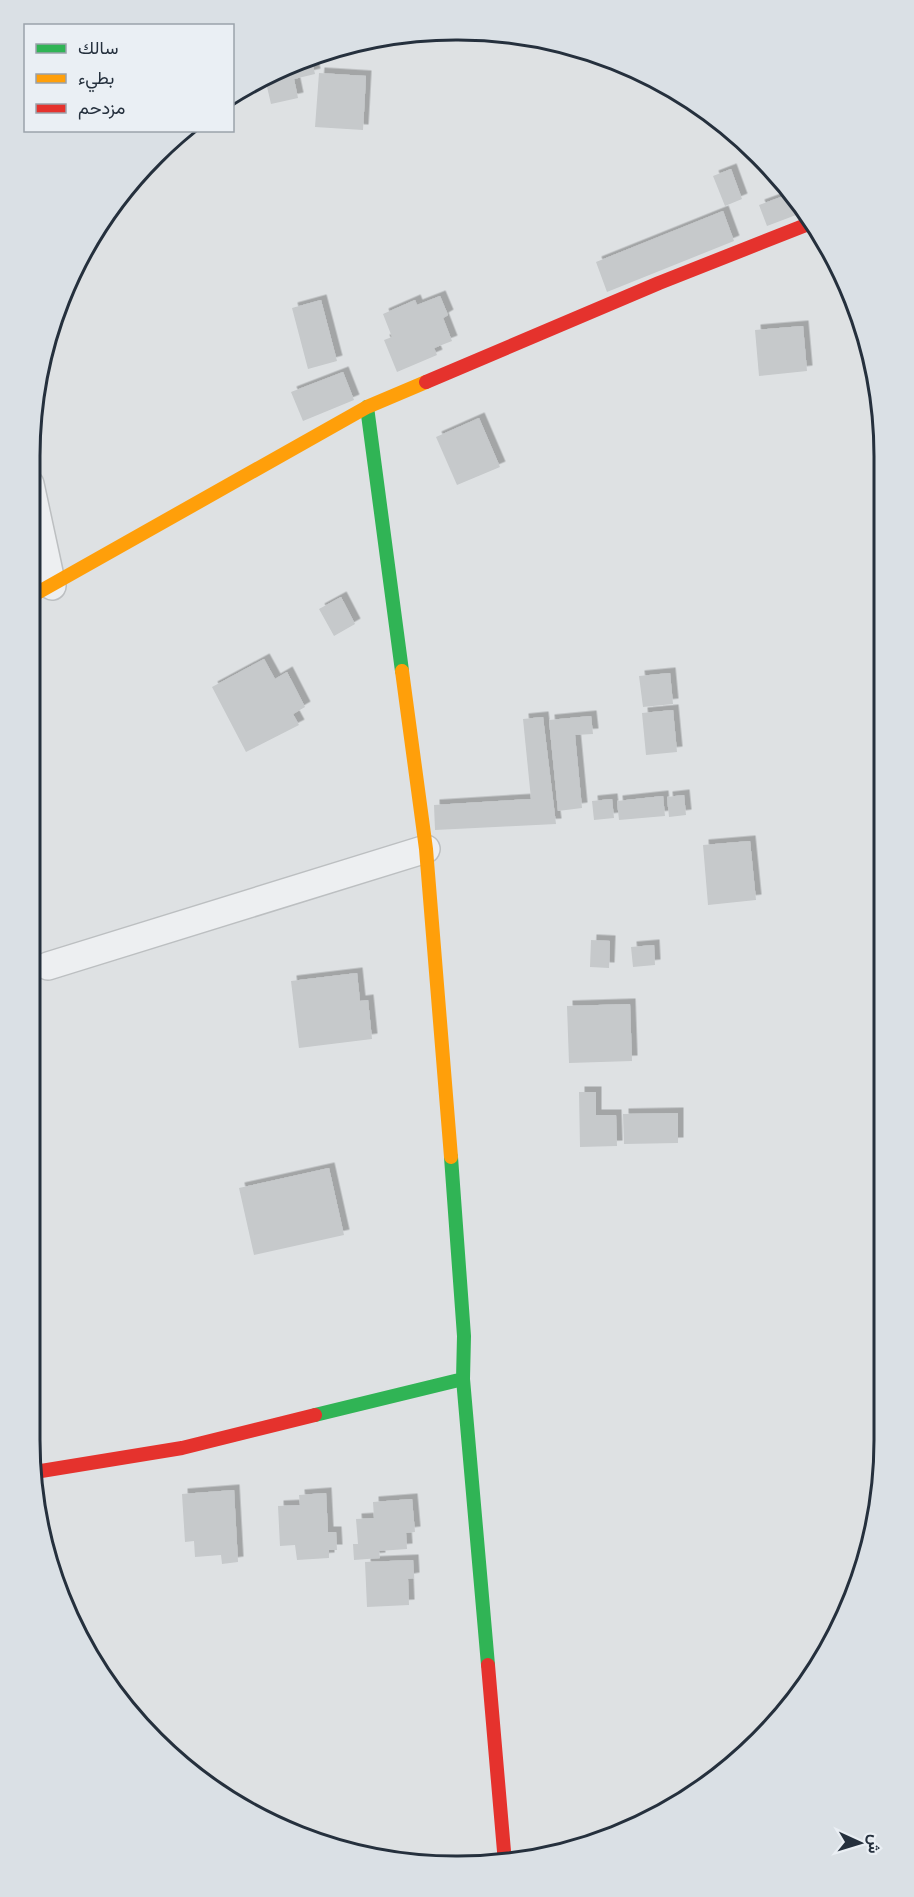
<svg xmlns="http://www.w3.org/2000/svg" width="914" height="1897" font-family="Karla,Vazirmatn,sans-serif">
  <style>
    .building { fill: #c6c9cb; filter: url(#shadow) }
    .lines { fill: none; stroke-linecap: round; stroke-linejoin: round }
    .street-casing { stroke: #bcbfc1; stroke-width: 30 }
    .street { stroke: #edeff1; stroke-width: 27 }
    .fast { stroke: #30b455; stroke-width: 14 }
    .slow { stroke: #ff9f0a; stroke-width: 14 }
    .jam { stroke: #e5322d; stroke-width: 14 }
    .rim { fill: none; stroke: #25303d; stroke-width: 3 }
  </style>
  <defs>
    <filter id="shadow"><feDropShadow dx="5.5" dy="-5.5" stdDeviation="0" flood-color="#0004"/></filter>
  </defs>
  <rect width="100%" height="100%" fill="#dee1e3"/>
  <path class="building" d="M311 57 315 74 294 79 298 98 271 104 265 78 294 62Z
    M319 73 366 76 363 130 315 127Z
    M731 169 742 199 725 206 713 176Z
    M792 193 804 212 767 226 759 205Z
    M723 211 734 241 607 292 596 262Z
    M440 296 448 315 443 318 452 341 434 348 437 355 397 372 384 340 392 337 383 314 415 300 417 305Z
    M321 300 337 361 308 369 292 308Z
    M803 326 807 371 759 376 755 330Z
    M343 372 354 400 303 421 291 392Z
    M479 418 500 467 457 485 436 437Z
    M341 597 355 624 334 636 319 609Z
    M264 659 275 679 287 672 305 707 293 714 299 725 246 752 212 687Z
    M670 673 673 704 643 707 639 676Z
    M673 710 677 752 646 755 642 713Z
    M591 716 593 734 575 735 582 808 558 811 549 720Z
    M543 717 556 824 435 830 434 805 531 799 523 719Z
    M684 795 686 815 669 817 667 797Z
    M663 796 665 816 619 820 617 801Z
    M612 799 614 818 594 820 592 801Z
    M750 841 756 900 708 905 703 845Z
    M591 940 610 941 609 968 590 967Z
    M654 945 655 965 633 967 631 947Z
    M357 973 360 1001 368 1000 372 1039 299 1048 291 981Z
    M630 1004 632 1061 569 1063 567 1006Z
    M579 1092H596V1115H616L617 1146 580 1147Z
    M678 1113V1143L624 1144 623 1114Z
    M329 1168 344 1235 254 1255 239 1188Z
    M234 1490 238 1562 222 1564 221 1555 195 1557 194 1541 185 1542 182 1494Z
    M326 1493 328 1532H336L337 1550H329V1558L297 1560 295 1545 280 1546 278 1506 300 1505 299 1495Z
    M412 1499 415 1532 406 1533 407 1549 379 1551 380 1558 354 1560 353 1544H358L356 1519 374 1518 373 1502Z
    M413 1560 414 1578 408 1579 409 1605 367 1607 365 1562Z"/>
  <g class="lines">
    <defs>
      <path id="street" d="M30 484 52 586
        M48 966 426 849"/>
    </defs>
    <use href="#street" class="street-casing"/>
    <use href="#street" class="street"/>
    <path class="fast" d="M367 407 402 671
      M463 1379 488 1665
      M315 1415 463 1379 464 1336 451 1157"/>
    <path class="slow" d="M30 597 367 407 426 382
      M402 671 426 849 451 1157"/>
    <path class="jam" d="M426 382 659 283 811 223
      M35 1472 182 1448 315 1415
      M488 1665 505 1863"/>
  </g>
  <path d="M0 0H914V1897H0ZM456 40H458A416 416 0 0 1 874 456V1440A416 416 0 0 1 458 1856H456A416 416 0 0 1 40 1440V456A416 416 0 0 1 456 40Z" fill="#dae0e5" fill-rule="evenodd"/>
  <path class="rim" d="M456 40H458A416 416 0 0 1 874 456V1440A416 416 0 0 1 458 1856H456A416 416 0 0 1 40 1440V456A416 416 0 0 1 456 40Z"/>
  <rect x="24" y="24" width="210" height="108" fill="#eaeff4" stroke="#9ba3ab" stroke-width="1.5"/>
  <rect x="36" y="44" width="30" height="9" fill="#30b455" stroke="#9ba3ab" stroke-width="1.5"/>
  <text x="78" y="54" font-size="18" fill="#25303d">سالك</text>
  <rect x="36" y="74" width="30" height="9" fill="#ff9f0a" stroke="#9ba3ab" stroke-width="1.5"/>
  <text x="78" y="84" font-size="18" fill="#25303d">بطيء</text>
  <rect x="36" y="104" width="30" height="9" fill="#e5322d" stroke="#9ba3ab" stroke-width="1.5"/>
  <text x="78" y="114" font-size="18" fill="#25303d">مزدحم</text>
  <g transform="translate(860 1843) rotate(94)" stroke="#eaeff4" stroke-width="4.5" paint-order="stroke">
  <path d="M0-4.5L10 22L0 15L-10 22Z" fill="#25303d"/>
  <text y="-9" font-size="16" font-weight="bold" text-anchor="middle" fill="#25303d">ش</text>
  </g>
</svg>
